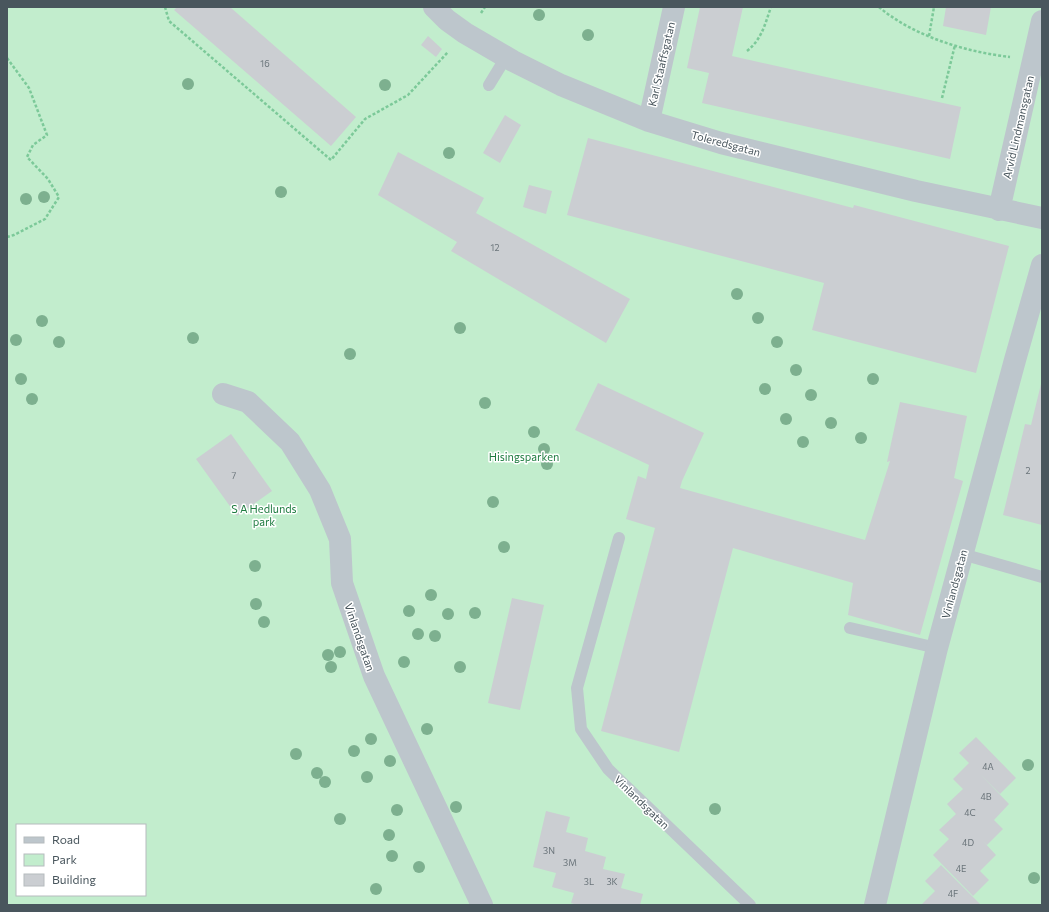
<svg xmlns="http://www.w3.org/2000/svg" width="1049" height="912" font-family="Commissioner,sans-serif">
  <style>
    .green { fill: #c2edcd; fill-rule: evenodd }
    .building { fill: #cbced2 }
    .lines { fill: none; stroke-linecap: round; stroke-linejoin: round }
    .path { stroke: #7cc999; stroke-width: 2.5; stroke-dasharray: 3 2; stroke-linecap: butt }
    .service { stroke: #bdc6cc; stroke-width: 12 }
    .minor { stroke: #bdc6cc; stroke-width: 22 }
    .tree { fill: #7db08f }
    .labels { text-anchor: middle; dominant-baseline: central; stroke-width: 3; stroke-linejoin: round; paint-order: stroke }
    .number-label { font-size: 9px; fill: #6a747a }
    .street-label { font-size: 11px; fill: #49565d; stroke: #fff }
    .park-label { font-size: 11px; fill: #1d7b3f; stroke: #fff }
  </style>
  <rect width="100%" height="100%" fill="#f3f0f1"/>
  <path class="green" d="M7 7H1042V905H7ZM17 825H145V895H17Z"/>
  <path class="building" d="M177 7H230L356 117 331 146 174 10Z
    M700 7H743L732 56 961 107 950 159 702 103 709 73 687 68Z
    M946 7H991L986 35 943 26Z
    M428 36 442 49 436 57 421 45Z
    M505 115 521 125 500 163 483 153Z
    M588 138 853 208 854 205 1009 246 976 373 812 330 824 283 567 215Z
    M398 152 484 198 476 213 630 299 606 343 451 251 457 242 378 195Z
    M529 185 552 191 546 214 523 207Z
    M598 383 704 433 682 481 680 488 865 540 890 461 887 462 900 402 967 416 954 478 963 481 920 635 848 615 853 583 733 548 679 752 601 731 655 528 626 519 638 476 646 479 649 465 575 430Z
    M1041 384H1042V525L1003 515 1025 424 1031 425Z
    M231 434 272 491 237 516 196 459Z
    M512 598 544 605 520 710 488 703Z
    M976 737 1016 778 1000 794 980 774 1009 804 994 820 1003 829 987 845 982 840 996 855 980 871 989 880 973 896 933 855 949 839 939 830 956 814 947 804 963 789 953 779 969 763 959 753Z
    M546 811 570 817 566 832 588 838 585 851 606 857 603 869 625 874 621 888 643 894 640 905H577L571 903 574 893 552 887 556 873 533 867Z
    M941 865 981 905H921L935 891 925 881Z"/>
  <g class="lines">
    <path class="path" d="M165 7 169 21 331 160 365 119 408 95 448 52
      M879 7C913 36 966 52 1010 57
      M481 13 485 7
      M929 36 934 7
      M747 51C762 39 765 24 771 7
      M7 58 29 88 47 135 33 145 27 157 48 179 59 197 45 219 14 235 7 237
      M942 98 955 45"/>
    <path class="service" d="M489 85 506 57
      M619 538 577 688 581 729 608 769 750 905
      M962 554 1042 577
      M850 628 937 648"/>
    <path class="minor" d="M434 7 447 20 465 33 513 61 561 85 649 121 721 143 916 191 1042 218
      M649 121 674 7
      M999 210 1042 21
      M223 394 248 402 290 442 320 490 340 539 342 583 374 676 482 905
      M875 905 937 648 1015 360 1042 265"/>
  </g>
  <g class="tree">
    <circle cx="539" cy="15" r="6"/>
    <circle cx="588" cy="35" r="6"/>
    <circle cx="188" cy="84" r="6"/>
    <circle cx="385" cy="85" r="6"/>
    <circle cx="449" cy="153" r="6"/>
    <circle cx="281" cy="192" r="6"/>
    <circle cx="44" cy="197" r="6"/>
    <circle cx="26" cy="199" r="6"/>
    <circle cx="737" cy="294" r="6"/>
    <circle cx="758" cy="318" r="6"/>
    <circle cx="42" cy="321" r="6"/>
    <circle cx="460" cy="328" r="6"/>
    <circle cx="193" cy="338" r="6"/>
    <circle cx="16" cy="340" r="6"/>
    <circle cx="59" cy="342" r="6"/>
    <circle cx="777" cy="342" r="6"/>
    <circle cx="350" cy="354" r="6"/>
    <circle cx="796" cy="370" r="6"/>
    <circle cx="21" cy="379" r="6"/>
    <circle cx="873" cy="379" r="6"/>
    <circle cx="765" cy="389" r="6"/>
    <circle cx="811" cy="395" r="6"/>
    <circle cx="32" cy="399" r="6"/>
    <circle cx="485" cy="403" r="6"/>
    <circle cx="786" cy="419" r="6"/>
    <circle cx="831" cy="423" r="6"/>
    <circle cx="534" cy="432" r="6"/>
    <circle cx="861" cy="438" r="6"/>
    <circle cx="803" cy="442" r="6"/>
    <circle cx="544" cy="449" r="6"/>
    <circle cx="547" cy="464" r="6"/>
    <circle cx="493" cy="502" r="6"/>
    <circle cx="504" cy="547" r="6"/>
    <circle cx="255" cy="566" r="6"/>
    <circle cx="431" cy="595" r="6"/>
    <circle cx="256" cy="604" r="6"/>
    <circle cx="409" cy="611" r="6"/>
    <circle cx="475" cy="613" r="6"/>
    <circle cx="448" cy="614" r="6"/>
    <circle cx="264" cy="622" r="6"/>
    <circle cx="418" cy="634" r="6"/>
    <circle cx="435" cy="636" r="6"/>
    <circle cx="340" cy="652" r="6"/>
    <circle cx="328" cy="655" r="6"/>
    <circle cx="404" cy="662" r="6"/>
    <circle cx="331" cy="667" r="6"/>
    <circle cx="460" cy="667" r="6"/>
    <circle cx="427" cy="729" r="6"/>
    <circle cx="371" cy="739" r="6"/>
    <circle cx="354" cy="751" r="6"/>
    <circle cx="296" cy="754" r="6"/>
    <circle cx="390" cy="761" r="6"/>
    <circle cx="1028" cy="765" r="6"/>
    <circle cx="317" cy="773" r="6"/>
    <circle cx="367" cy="777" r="6"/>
    <circle cx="325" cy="782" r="6"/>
    <circle cx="456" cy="807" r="6"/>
    <circle cx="715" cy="809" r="6"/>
    <circle cx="397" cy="810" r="6"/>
    <circle cx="340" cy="819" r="6"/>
    <circle cx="389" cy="835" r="6"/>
    <circle cx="392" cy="856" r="6"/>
    <circle cx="419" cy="867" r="6"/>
    <circle cx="1034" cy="878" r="6"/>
    <circle cx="376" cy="889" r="6"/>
  </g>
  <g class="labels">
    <g class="number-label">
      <text x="265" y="63">16</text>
      <text x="495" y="247">12</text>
      <text x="1028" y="470">2</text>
      <text x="234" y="475">7</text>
      <text x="988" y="766">4A</text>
      <text x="986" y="796">4B</text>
      <text x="970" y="812">4C</text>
      <text x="968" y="842">4D</text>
      <text x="549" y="850">3N</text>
      <text x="570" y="862">3M</text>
      <text x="961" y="868">4E</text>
      <text x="589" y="881">3L</text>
      <text x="612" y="881">3K</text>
      <text x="953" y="893">4F</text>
    </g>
    <g class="street-label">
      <text transform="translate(661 64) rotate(-77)">Karl Staaffsgatan</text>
      <text transform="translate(1018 127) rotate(-77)">Arvid Lindmansgatan</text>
      <text transform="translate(726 143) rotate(15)">Toleredsgatan</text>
      <text transform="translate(954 584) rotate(-75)">Vinlandsgatan</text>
      <text transform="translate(360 637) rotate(71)">Vinlandsgatan</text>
      <text transform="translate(642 802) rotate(44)">Vinlandsgatan</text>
    </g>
    <g class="park-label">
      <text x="524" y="456">Hisingsparken</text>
      <text x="264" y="508">S A Hedlunds<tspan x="264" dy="13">park</tspan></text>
    </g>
  </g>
  <rect width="1049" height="912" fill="none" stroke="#49565d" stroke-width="16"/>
  <rect x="16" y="824" width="130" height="72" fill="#ffffff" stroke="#b6bbbe"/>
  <rect x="24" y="837" width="20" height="6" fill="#bdc6cc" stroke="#b6bbbe"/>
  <text x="52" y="844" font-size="12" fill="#49565d">Road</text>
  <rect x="24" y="854" width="20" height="12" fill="#c2edcd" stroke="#b6bbbe"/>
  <text x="52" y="864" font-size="12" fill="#49565d">Park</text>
  <rect x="24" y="874" width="20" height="12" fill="#cbced2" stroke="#b6bbbe"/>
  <text x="52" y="884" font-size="12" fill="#49565d">Building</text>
</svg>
